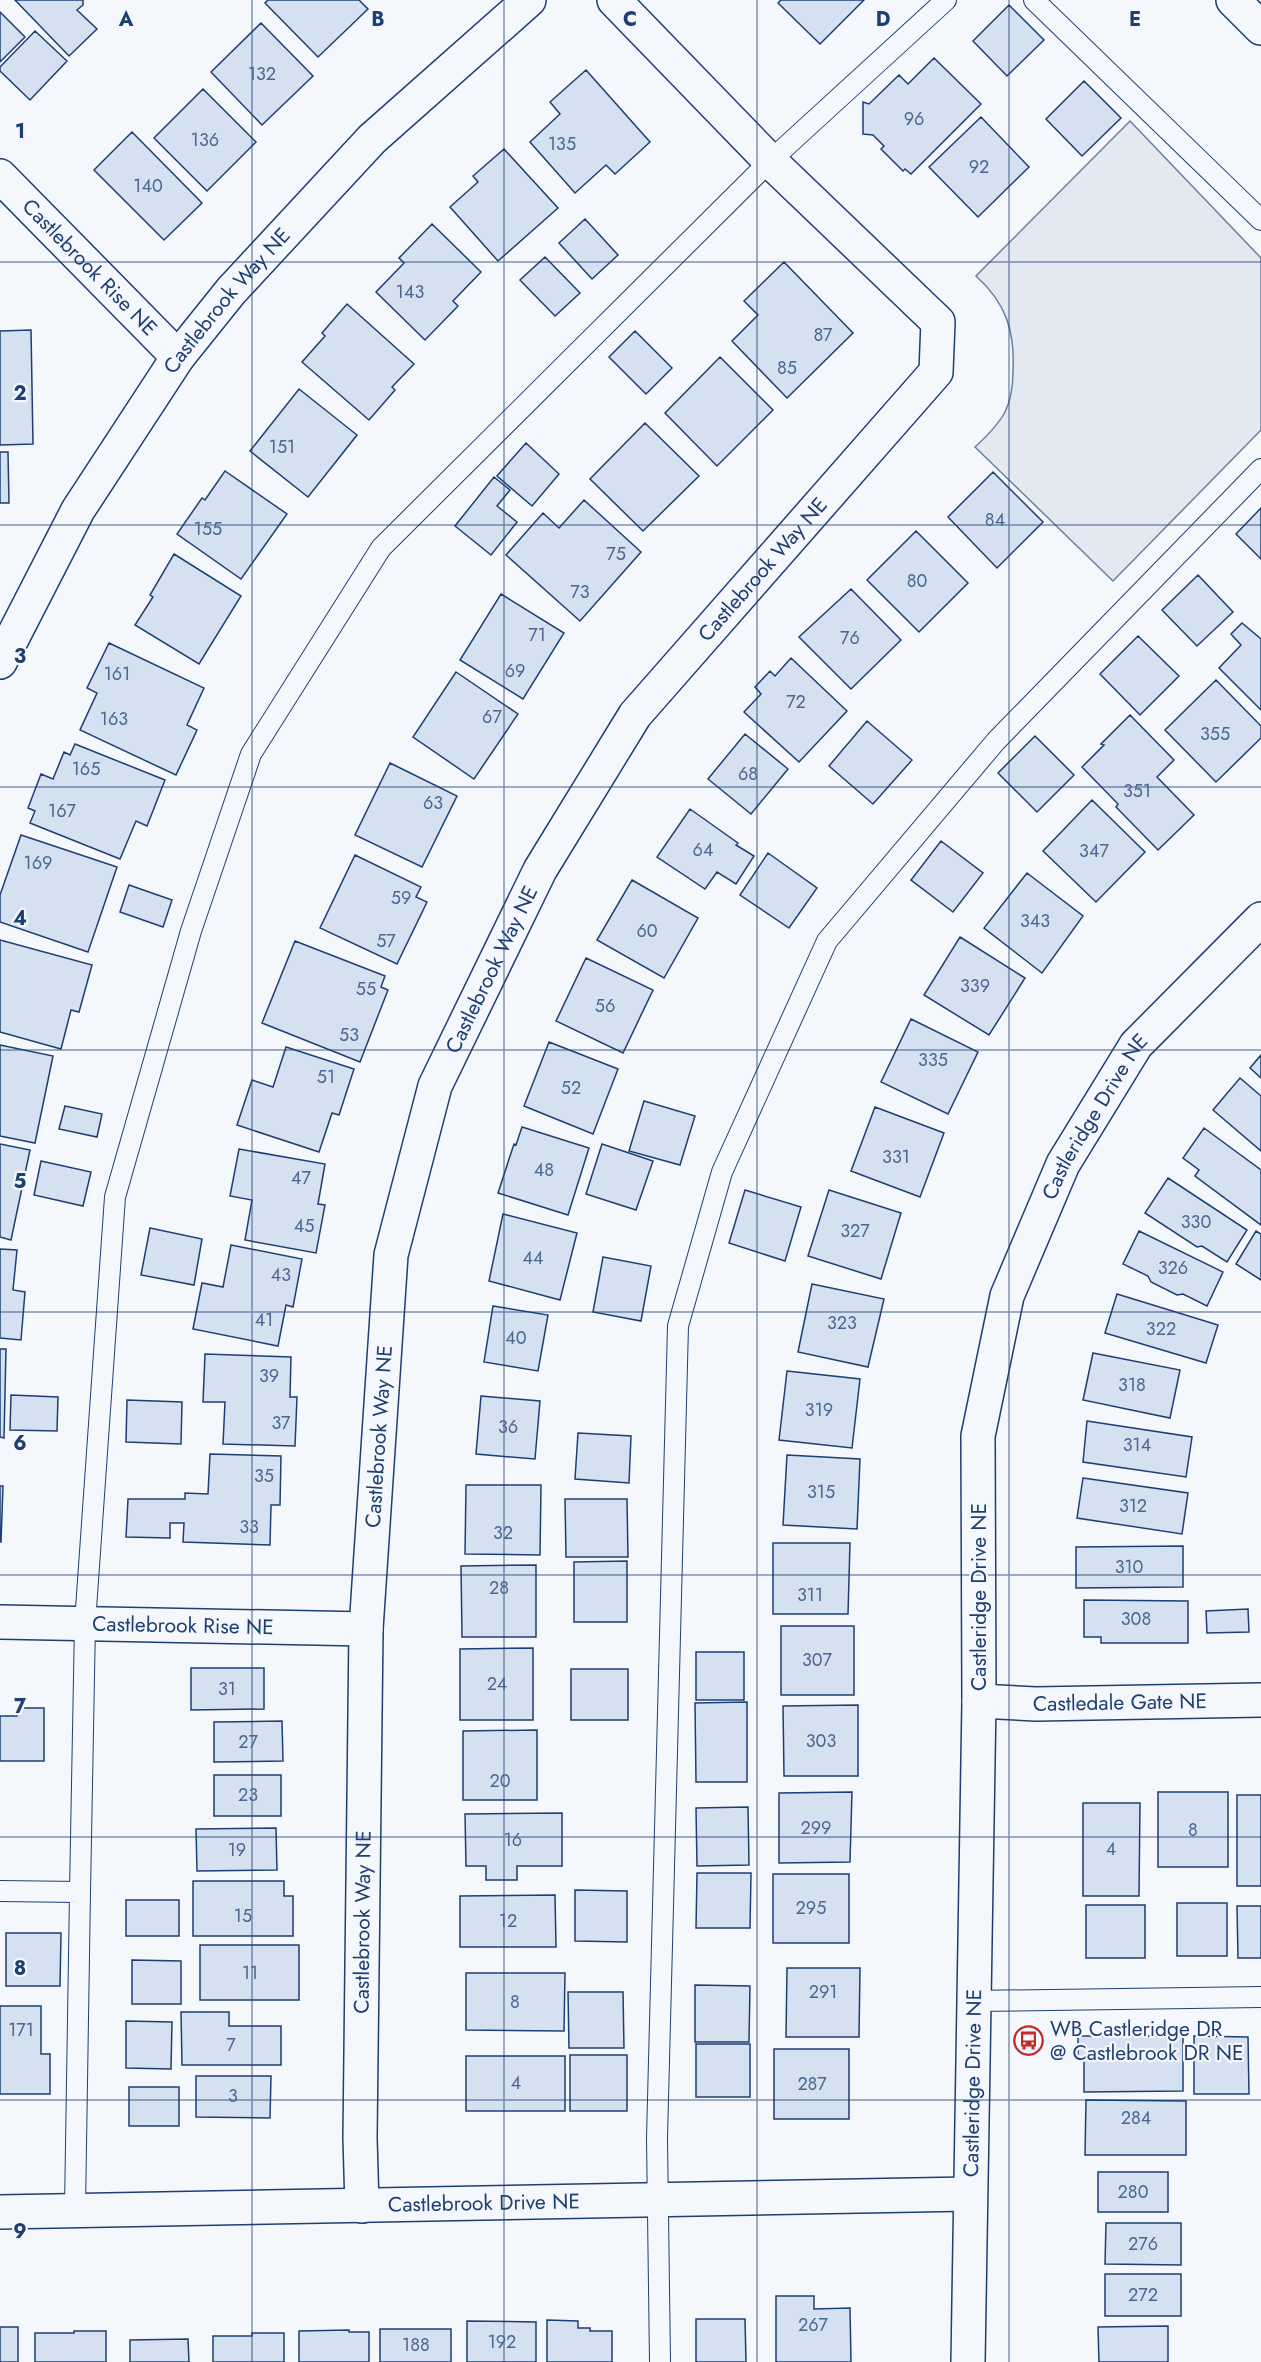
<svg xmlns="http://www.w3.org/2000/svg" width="1261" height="2362" font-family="Jost,sans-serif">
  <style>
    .green { fill: #e3e9f0; stroke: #687fa3; stroke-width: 1.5 }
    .building { fill: #d5e0f0; stroke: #1d3f73; stroke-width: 1.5 }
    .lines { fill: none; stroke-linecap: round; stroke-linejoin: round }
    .lane-casing { stroke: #1d3f73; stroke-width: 22 }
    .street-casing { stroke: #1d3f73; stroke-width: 36 }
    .secondary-casing { stroke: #1d3f73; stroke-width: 36 }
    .lane { stroke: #f4f7fb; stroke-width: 20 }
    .street { stroke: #f4f7fb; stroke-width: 33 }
    .secondary { stroke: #f4f7fb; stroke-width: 33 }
    .grid { fill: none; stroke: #1d3f73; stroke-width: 1.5; stroke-opacity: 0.55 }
    .labels { text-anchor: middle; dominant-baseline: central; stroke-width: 4.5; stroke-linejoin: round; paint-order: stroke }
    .number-label { font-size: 18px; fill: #4b6792 }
    .street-label { font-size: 21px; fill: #1d3f73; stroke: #f4f7fb }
    .poi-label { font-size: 21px; fill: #1d3f73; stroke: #f4f7fb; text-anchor: start }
    .grid-label { font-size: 20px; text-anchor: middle; font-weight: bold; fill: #1d3f73; stroke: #f4f7fb; stroke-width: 4.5; stroke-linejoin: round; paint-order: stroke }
  </style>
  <rect width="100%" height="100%" fill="#f4f7fb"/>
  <path class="green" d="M1130 121 1261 258V430L1113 581 975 447C986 437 998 425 1005 412 1011 400 1013 384 1013 371 1015 331 1006 303 976 276Z"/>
  <path class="building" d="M15 0H83V5L77 10 97 29 69 56Z
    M268 0H359L368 9 318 57 265 3Z
    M781 0H864L820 44 778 3Z
    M1009 5 1044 40 1007 76 973 41Z
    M0 12 25 37 0 62Z
    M261 23 313 76 262 125 211 72Z
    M35 31 67 61 30 100 0 71V67Z
    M934 58 981 104 911 174 905 169 903 171 881 149 884 146 873 135 863 134V102L869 104 899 75 908 84Z
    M586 70 650 142 615 174 606 165 575 193 530 142 560 114 550 102Z
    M1084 81 1121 118 1082 156 1046 119Z
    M203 89 256 142 207 191 154 138Z
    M981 117 1029 167 978 217 929 167Z
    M132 132 202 203 164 240 94 170Z
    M504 149 558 208 498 261 450 207 478 182 473 176Z
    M585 219 618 255 592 279 559 243Z
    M432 224 481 272 453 301 458 306 425 340 376 292 404 263 399 258Z
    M545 257 580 293 555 316 520 280Z
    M784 262 853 333 787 398 732 341 758 315 744 301Z
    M347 304 414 364 392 387 395 390 369 420 302 362 325 336 322 333Z
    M31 330 33 444 0 445V331Z
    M635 331 672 368 646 394 609 357Z
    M720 357 773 410 717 466 665 413Z
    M299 389 357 435 308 497 250 451Z
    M645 423 699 476 643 531 590 479Z
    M526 443 559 474 532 506 497 476Z
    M0 452H8L9 503H0Z
    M225 471 287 514 241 579 177 534 202 498 205 500Z
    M993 472 1043 522 997 568 948 517Z
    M494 477 510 490 497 506 517 522 491 555 455 526Z
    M584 500 641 552 580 621 506 555 543 513 559 528Z
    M1261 508V559L1236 534Z
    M916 531 968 583 919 632 867 580Z
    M174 554 241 596 199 664 135 625 153 597 150 595Z
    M1198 575 1233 612 1197 646 1162 610Z
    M851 589 901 640 851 689 799 637Z
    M501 594 564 633 523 699 460 660Z
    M1242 623 1261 639V710L1219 668 1241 645 1231 634Z
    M1138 636 1179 676 1140 715 1100 674Z
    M109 643 204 688 187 725 197 730 176 775 80 730 97 693 87 688Z
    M791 658 847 711 799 762 744 712 761 694 755 687 770 671 775 676Z
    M456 672 518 714 474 779 413 737Z
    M1216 680 1261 726V738L1216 782 1165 730Z
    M1130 715 1174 760 1157 777 1194 815 1158 850 1116 807 1118 804 1082 767 1104 745 1101 744Z
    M867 721 912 760 873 804 829 766Z
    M745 734 788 769 751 814 708 779Z
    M1035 736 1074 775 1037 812 998 773Z
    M75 744 165 780 147 826 136 821 120 859 30 823 35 811 28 808 41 774 53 779 64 752 70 755Z
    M390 763 457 796 422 867 355 835Z
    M1092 800 1145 852 1096 902 1043 851Z
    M690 809 738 843 736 845 754 856 736 884 717 872 705 889 657 857Z
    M21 835 117 867 88 952 0 922V895Z
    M941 841 983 873 953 912 911 880Z
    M768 853 817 888 789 928 740 895Z
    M355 855 421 887 416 897 427 902 397 964 320 928Z
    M1027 873 1083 916 1042 973 984 928Z
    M632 880 698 918 664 978 597 940Z
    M129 885 172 900 163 927 120 912Z
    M960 937 1025 978 989 1035 924 995Z
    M0 940 92 965 79 1012 71 1010 61 1049 0 1032Z
    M295 941 385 976 381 987 388 990 360 1062 262 1023Z
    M586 958 653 990 623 1053 556 1021Z
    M911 1019 978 1052 948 1114 881 1082Z
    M549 1042 618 1069 593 1134 524 1106Z
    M0 1045 53 1056 35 1143 0 1136Z
    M286 1047 354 1069 339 1115 332 1113 319 1152 237 1125 252 1080 273 1087Z
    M1261 1055V1078L1250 1068Z
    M1240 1078 1261 1096V1151L1213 1110Z
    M644 1101 695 1116 680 1165 629 1151Z
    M65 1106 102 1114 97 1137 59 1129Z
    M875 1107 944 1133 920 1197 851 1171Z
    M522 1127 589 1148 568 1215 498 1193 514 1144 516 1145Z
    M1204 1128 1261 1170V1225L1195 1176 1199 1170 1183 1158Z
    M0 1144 30 1150 11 1240 0 1237Z
    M602 1144 653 1161 636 1210 586 1194Z
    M239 1149 325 1164 318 1204 325 1205 316 1253 245 1240 252 1200 230 1196Z
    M41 1161 91 1172 83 1206 34 1195Z
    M1168 1178 1247 1230 1227 1262 1202 1246 1197 1247 1145 1213Z
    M745 1190 801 1207 785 1261 729 1243Z
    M829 1190 901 1213 881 1279 808 1256Z
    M503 1214 577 1233 560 1300 489 1281Z
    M150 1228 202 1239 194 1285 141 1275Z
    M1139 1231 1223 1272 1207 1306 1183 1294 1177 1295 1151 1282 1148 1276 1123 1264Z
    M1256 1231 1261 1234V1280L1236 1264Z
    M231 1245 302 1259 293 1307 286 1305 278 1346 193 1329 202 1283 223 1287Z
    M0 1249 17 1250 13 1290 25 1292 21 1340 0 1338Z
    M603 1257 651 1266 641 1321 593 1312Z
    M812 1284 884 1299 868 1367 798 1352Z
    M1117 1294 1218 1325 1206 1363 1105 1333Z
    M493 1306 548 1315 538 1371 484 1362Z
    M0 1349H6L4 1438 0 1437Z
    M1093 1353 1180 1370 1170 1418 1083 1400Z
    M205 1354 291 1357 290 1397H297L295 1446 223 1444 225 1402H203Z
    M787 1371 860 1379 852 1448 779 1440Z
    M11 1395 58 1397 57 1431 10 1430Z
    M481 1396 540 1401 535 1459 476 1454Z
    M127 1400 182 1402 181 1444 126 1442Z
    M1087 1421 1192 1437 1186 1477 1083 1462Z
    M578 1433 631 1436 629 1483 575 1479Z
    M210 1454 281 1456 280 1505H271L270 1545 183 1542 184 1523H170V1538L126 1537 128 1499H185V1493L208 1494Z
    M787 1455 860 1459 857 1529 783 1525Z
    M1083 1478 1188 1493 1182 1534 1077 1518Z
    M466 1485H541L540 1555 465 1554Z
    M0 1486H3L1 1542H0Z
    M565 1499H627L628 1557H566Z
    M773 1543H850L848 1614H773Z
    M1183 1546V1587L1076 1588V1547Z
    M627 1561V1622H574V1562Z
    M536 1565V1637H462L461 1566Z
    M1084 1600 1188 1601V1643H1101V1637H1084Z
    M1248 1609 1249 1632 1207 1633 1206 1611Z
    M781 1626H854V1695H781Z
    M533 1648V1720H460V1649Z
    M696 1652H744V1700H696Z
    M191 1668H264V1709L191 1710Z
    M571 1669H628V1720H571Z
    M747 1702V1782H696L695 1703Z
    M858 1705V1776H784L783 1706Z
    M17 1708H44V1761H0V1716H17Z
    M282 1721 283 1761 214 1762V1722Z
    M537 1730V1800H463V1731Z
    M214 1775H281V1816H214Z
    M852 1792 850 1862 779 1863V1793Z
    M1158 1792H1228V1867H1158Z
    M1237 1795H1261V1886H1237Z
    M1083 1803H1140L1139 1896H1083Z
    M748 1807 749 1865 697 1866 696 1808Z
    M562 1813V1866H517V1880H486V1866H466L465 1814Z
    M276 1828 277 1870 197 1871 196 1829Z
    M697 1873H751L750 1928H696Z
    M773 1874H849V1943H773Z
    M193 1881H284V1896H293V1936H193Z
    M575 1890 627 1891V1942L575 1941Z
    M555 1895 556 1947H460V1896Z
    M126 1900H179V1936H126Z
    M1177 1903H1227V1956H1177Z
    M1086 1905H1145V1958H1086Z
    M1237 1906H1261V1958H1238Z
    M6 1933H61L60 1986H6Z
    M200 1945H299V2000H200Z
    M132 1960 181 1961V2004H132Z
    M787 1968H860L859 2037H786Z
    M466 1973H565L564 2031 466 2030Z
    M695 1985 750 1986 749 2042H695Z
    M568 1992H623L624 2048H569Z
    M0 2006H41V2054H50V2094H0Z
    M181 2012H229V2026H281V2065H182Z
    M126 2021 172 2022 171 2069 126 2068Z
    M1078 2036H1183V2091L1084 2092V2060H1078Z
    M1194 2036 1248 2037 1249 2094H1194Z
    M696 2044H750V2097H696Z
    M774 2049H849V2119H774Z
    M570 2055H627V2111H570Z
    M466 2056H565V2111H466Z
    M196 2076H271L270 2118 196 2117Z
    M129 2087H179V2126H129Z
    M1086 2100 1186 2101V2155H1085Z
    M1098 2172H1168V2212H1098Z
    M1106 2223H1181V2265L1105 2264Z
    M1105 2274H1181V2316H1105Z
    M776 2296H814V2309L850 2308 851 2362H776Z
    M696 2319H745L746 2362H696Z
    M547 2320 578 2321V2328H590V2331H612V2362H547Z
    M467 2321 536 2322V2362H467Z
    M1168 2326V2362H1099L1098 2327Z
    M0 2327H18V2362H0Z
    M380 2329H451V2362H380Z
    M349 2330V2332H369V2362H299V2331Z
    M74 2331H106V2362H35V2333H74Z
    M252 2333H284V2362H213V2336H252Z
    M188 2339 189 2362H130V2340Z"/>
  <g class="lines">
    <defs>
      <path id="lane" d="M1034 0 1261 220
        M0 1891 80 1892 85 1623 115 1197 191 931 251 754 381 548 770 161 946 0
        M973 2001 1261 1997
        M75 2209 80 1892
        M660 2362 657 2138 678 1326 722 1172 827 941 996 741 1261 469"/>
      <g id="street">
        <path id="s1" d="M0 176 178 357"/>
        <path id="s2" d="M0 662 78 510 178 357 231 291 372 139 529 0"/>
        <path id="s3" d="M0 1622 366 1629"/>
        <path id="s4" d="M979 1701 1036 1704 1261 1700"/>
        <path id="s5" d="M362 2206 360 2138 366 1629 391 1255 435 1086 540 870 635 715 936 372 938 322 770 161 614 0"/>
        <path id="s6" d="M0 2212 969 2194"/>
      </g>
      <g id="secondary">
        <path d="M1233 0 1261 28"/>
        <path id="s7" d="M968 2362 979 1701 978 1436 1007 1296 1063 1164 1136 1045 1261 919"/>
      </g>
    </defs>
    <use href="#lane" class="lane-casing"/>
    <use href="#street" class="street-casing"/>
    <use href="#secondary" class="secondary-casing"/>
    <use href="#lane" class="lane"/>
    <use href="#street" class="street"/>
    <use href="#secondary" class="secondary"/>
  </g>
  <path class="grid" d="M252 0V2362M504 0V2362M757 0V2362M1009 0V2362M0 262H1261M0 525H1261M0 787H1261M0 1050H1261M0 1312H1261M0 1575H1261M0 1837H1261M0 2100H1261"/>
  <defs>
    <symbol id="bus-ring" viewBox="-11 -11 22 22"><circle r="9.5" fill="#f4f7fb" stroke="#c62828" stroke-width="1.5"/><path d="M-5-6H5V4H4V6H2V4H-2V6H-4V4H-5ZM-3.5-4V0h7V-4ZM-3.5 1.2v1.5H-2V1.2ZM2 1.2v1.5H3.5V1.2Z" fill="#c62828"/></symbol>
  </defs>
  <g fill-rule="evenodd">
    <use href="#bus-ring" x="1012" y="2024" width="33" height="33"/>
  </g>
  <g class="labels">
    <g class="number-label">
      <text x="262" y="74">132</text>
      <text x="914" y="119">96</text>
      <text x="205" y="140">136</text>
      <text x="562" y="144">135</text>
      <text x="979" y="167">92</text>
      <text x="148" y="186">140</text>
      <text x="410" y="292">143</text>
      <text x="823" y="335">87</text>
      <text x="787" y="368">85</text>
      <text x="282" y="447">151</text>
      <text x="995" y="520">84</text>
      <text x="208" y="529">155</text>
      <text x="616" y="554">75</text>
      <text x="917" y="581">80</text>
      <text x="580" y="592">73</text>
      <text x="537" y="635">71</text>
      <text x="850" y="638">76</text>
      <text x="515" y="671">69</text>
      <text x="117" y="674">161</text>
      <text x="796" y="702">72</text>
      <text x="492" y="717">67</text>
      <text x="114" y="719">163</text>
      <text x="1215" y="734">355</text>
      <text x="86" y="769">165</text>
      <text x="748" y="774">68</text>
      <text x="1137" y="791">351</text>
      <text x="433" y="803">63</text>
      <text x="62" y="811">167</text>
      <text x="703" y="850">64</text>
      <text x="1094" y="851">347</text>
      <text x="38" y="863">169</text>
      <text x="401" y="898">59</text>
      <text x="1035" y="921">343</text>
      <text x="647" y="931">60</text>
      <text x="386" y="941">57</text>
      <text x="975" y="986">339</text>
      <text x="366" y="989">55</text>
      <text x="605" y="1006">56</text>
      <text x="349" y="1035">53</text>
      <text x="933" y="1060">335</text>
      <text x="326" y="1077">51</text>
      <text x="571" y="1088">52</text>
      <text x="896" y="1157">331</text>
      <text x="544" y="1170">48</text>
      <text x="301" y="1178">47</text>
      <text x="1196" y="1222">330</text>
      <text x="304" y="1226">45</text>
      <text x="855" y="1231">327</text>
      <text x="533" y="1258">44</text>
      <text x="1173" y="1268">326</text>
      <text x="281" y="1275">43</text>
      <text x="264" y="1320">41</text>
      <text x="842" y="1323">323</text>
      <text x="1161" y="1329">322</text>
      <text x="516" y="1338">40</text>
      <text x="269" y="1376">39</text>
      <text x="1132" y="1385">318</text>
      <text x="819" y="1410">319</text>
      <text x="281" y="1423">37</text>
      <text x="508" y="1427">36</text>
      <text x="1137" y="1445">314</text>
      <text x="264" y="1476">35</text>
      <text x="821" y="1492">315</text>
      <text x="1133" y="1506">312</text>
      <text x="249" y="1527">33</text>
      <text x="503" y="1533">32</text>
      <text x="1129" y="1567">310</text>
      <text x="499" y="1588">28</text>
      <text x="810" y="1595">311</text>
      <text x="1136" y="1619">308</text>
      <text x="817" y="1660">307</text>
      <text x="497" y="1684">24</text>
      <text x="227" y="1689">31</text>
      <text x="821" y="1741">303</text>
      <text x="248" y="1742">27</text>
      <text x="500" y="1781">20</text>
      <text x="248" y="1795">23</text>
      <text x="816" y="1828">299</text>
      <text x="1193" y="1830">8</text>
      <text x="513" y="1840">16</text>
      <text x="1111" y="1849">4</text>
      <text x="237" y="1850">19</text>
      <text x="811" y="1908">295</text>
      <text x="243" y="1916">15</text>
      <text x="508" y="1921">12</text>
      <text x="250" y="1973">11</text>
      <text x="823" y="1992">291</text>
      <text x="515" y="2002">8</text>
      <text x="21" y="2030">171</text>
      <text x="231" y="2045">7</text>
      <text x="516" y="2083">4</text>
      <text x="812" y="2084">287</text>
      <text x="233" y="2096">3</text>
      <text x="1136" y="2118">284</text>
      <text x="1133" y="2192">280</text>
      <text x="1143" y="2244">276</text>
      <text x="1143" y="2295">272</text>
      <text x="813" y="2325">267</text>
      <text x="502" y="2342">192</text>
      <text x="416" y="2345">188</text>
    </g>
    <g class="street-label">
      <text stroke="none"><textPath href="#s1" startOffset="128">Castlebrook Rise NE</textPath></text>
      <text stroke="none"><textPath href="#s2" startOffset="428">Castlebrook Way NE</textPath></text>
      <text stroke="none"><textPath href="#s5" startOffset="1742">Castlebrook Way NE</textPath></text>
      <text stroke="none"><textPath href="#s5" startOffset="1256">Castlebrook Way NE</textPath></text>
      <text stroke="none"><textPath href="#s7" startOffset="1269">Castleridge Drive NE</textPath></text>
      <text stroke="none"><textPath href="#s5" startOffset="770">Castlebrook Way NE</textPath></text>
      <text transform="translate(979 1597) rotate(-90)">Castleridge Drive NE</text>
      <text stroke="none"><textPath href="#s3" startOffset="183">Castlebrook Rise NE</textPath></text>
      <text stroke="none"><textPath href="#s4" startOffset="141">Castledale Gate NE</textPath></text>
      <text stroke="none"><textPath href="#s5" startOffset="284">Castlebrook Way NE</textPath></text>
      <text stroke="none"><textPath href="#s7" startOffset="279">Castleridge Drive NE</textPath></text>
      <text stroke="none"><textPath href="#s6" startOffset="484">Castlebrook Drive NE</textPath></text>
    </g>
    <g class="poi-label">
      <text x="1050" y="2029">WB Castleridge DR<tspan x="1050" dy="24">@ Castlebrook DR NE</tspan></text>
    </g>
  </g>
  <g class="grid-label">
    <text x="126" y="26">A</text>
    <text x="378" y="26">B</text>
    <text x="630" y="26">C</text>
    <text x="883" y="26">D</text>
    <text x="1135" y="26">E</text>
    <text x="20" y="138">1</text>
    <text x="20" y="400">2</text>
    <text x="20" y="663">3</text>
    <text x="20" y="925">4</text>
    <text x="20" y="1188">5</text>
    <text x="20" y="1450">6</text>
    <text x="20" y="1713">7</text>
    <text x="20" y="1975">8</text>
    <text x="20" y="2238">9</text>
  </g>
</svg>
